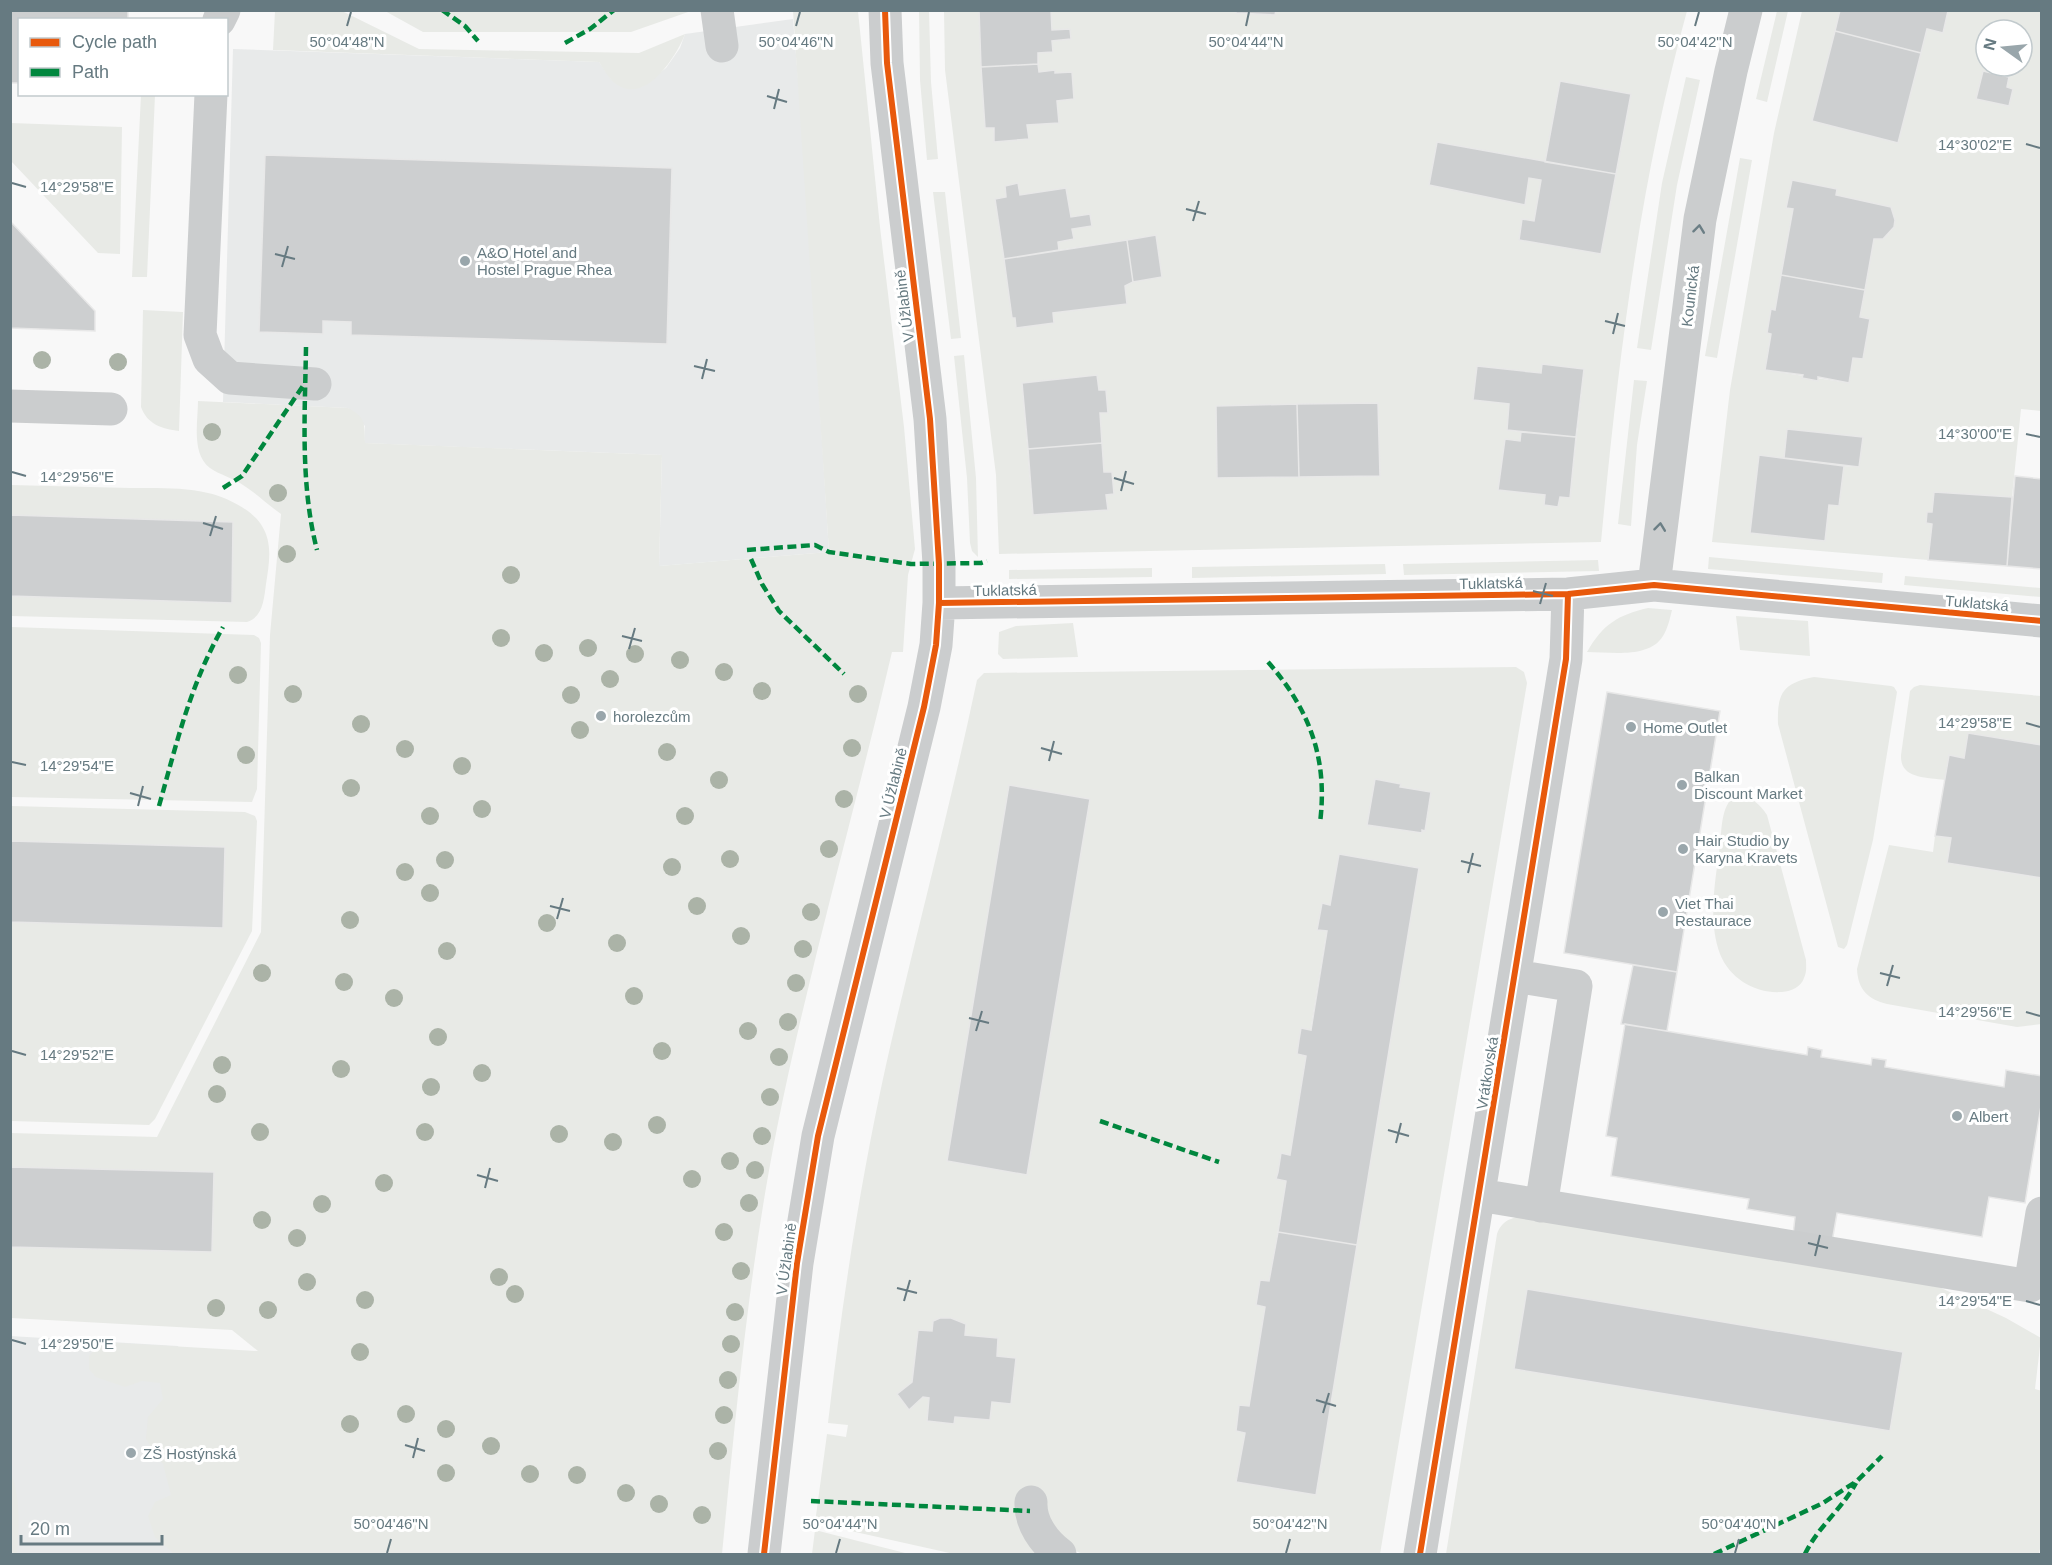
<svg xmlns="http://www.w3.org/2000/svg" width="2052" height="1565" font-family="Arial,sans-serif">
  <style>
    .built { fill: #e8eaea }
    .green { fill: #e8eae6; fill-rule: evenodd }
    .building { fill: #cdcfd0; stroke: #e8e8e8; stroke-width: 1.5 }
    .lines { fill: none; stroke-linecap: round; stroke-linejoin: round }
    .minor { stroke: #cbcdce; stroke-width: 33 }
    .quiet { stroke: #00873e; stroke-width: 4.5; stroke-dasharray: 9 4.5; stroke-linecap: butt }
    .cycleway-casing { stroke: #fff; stroke-width: 10 }
    .cycleway { stroke: #e8590c; stroke-width: 6 }
    .tree { fill: #abb3a7 }
    .oneway { stroke: #6b7e85 }
    .ticks { fill: none; stroke: #667a81; stroke-width: 2 }
    .poi-dot { fill: #99a6ab; stroke: #fff; stroke-width: 2 }
    .labels { text-anchor: middle; dominant-baseline: central; stroke-width: 6; stroke-linejoin: round; paint-order: stroke }
    .poi-label { font-size: 15px; fill: #667a81; stroke: #fff; text-anchor: start }
    .street-label { font-size: 15px; fill: #667a81; stroke: #fff }
    .ticks-label { font-size: 15px; text-anchor: middle; fill: #667a81; stroke: #fff; stroke-width: 6; stroke-linejoin: round; paint-order: stroke }
  </style>
  <rect width="100%" height="100%" fill="#f8f8f8"/>
  <path class="built" d="M793 19 803 139 829 552 659 566 662 455 364 443 365 426 348 408 223 402 233 49 599 62 611 79 632 89 643 86 666 68 680 48 685 34Z
    M10 1336 178 1346 242 1554H11Z"/>
  <path class="green" d="M1236 10V13L1275 15 1276 10 1687 11C1639 184 1618 363 1601 542L999 554 996 475 945 70 944 11H979L995 142 1029 139 1027 125 1057 101 1074 99 1072 72 1055 73V70L1039 72 1038 53 1053 52 1052 41 1071 39 1052 30 1051 11ZM1560 81 1631 94 1601 254 1519 239 1522 219 1534 221 1541 180 1529 178 1524 204 1429 185 1437 142 1545 162ZM1018 183 1020 195 1066 188 1071 217 1090 214 1092 226 1072 229 1073 239 1058 242 1059 250 1127 240 1133 282 1125 286 1127 304 1053 313 1054 323 1016 327 1015 318H1012L996 199 1006 197 1005 186ZM1542 365 1584 369 1570 497H1560L1558 507 1545 505V495L1498 489 1505 439 1520 441 1521 432 1507 430 1509 404 1473 400 1477 366 1541 373ZM1022 383 1106 390 1108 412 1100 413 1104 472H1112L1114 494 1106 495 1108 510 1033 515ZM1378 403 1380 476 1217 478V406Z
    M275 11H342L419 49 639 53 685 34C677 55 649 100 621 87 610 82 605 71 599 62L273 50Z
    M385 11H691L631 32H423Z
    M793 11H858L880 227 904 427 915 549 908 575 903 652H892C855 811 809 968 777 1128 749 1269 736 1412 722 1554H172V1552L155 1537 148 1516 155 1502 171 1495 163 1464 146 1439 148 1417 163 1399 160 1383 142 1381 125 1387 96 1377 89 1369V1356L101 1342 258 1351 232 1330 11 1318V1247L211 1252 214 1172 11 1167V1133L157 1137 261 932 270 635 281 514C268 505 256 493 243 485 233 478 220 475 210 468 191 454 198 421 198 401L348 408C367 418 364 424 365 443L662 455 659 566 829 552Z
    M919 11H929L931 82 938 159 927 160 920 80Z
    M1777 11H1788L1767 102 1756 99Z
    M1802 11H1840L1812 121 1897 143 1927 29 1943 33 1946 11H2041V411L2021 409 2012 497 1935 493 1932 512H1927L1926 523 1932 524 1928 560 1712 542 1730 390 1774 133ZM1986 30H2022V66H1986ZM1792 180 1837 189 1836 195 1891 207C1897 221 1895 230 1883 239H1874L1860 317 1870 319 1863 359 1853 358 1849 383 1765 370 1771 334 1767 333 1771 310H1775L1793 209 1786 208ZM1788 429 1862 437 1859 467 1844 466 1839 505H1829L1825 541 1784 458Z
    M1686 77 1700 80 1677 185 1651 350 1637 348 1662 183Z
    M141 95H155L147 277H132Z
    M11 123 122 127 120 254 98 253 11 161Z
    M1740 158 1752 160 1717 358 1705 356Z
    M933 192H945L961 338 951 339Z
    M143 310 183 312 179 431C162 429 147 424 141 407Z
    M964 355 976 478 978 557 972 551 970 543 967 478 954 356Z
    M1634 380 1647 381 1637 445 1631 526 1618 524Z
    M11 485C50 486 90 487 130 488 156 488 183 487 208 493 226 497 253 510 262 526 273 544 269 564 266 584 264 599 263 617 247 622L11 616V596L232 603 233 523 11 515Z
    M1709 557 1883 573 1882 583 1708 569Z
    M1598 560 1599 571 1404 575 1403 564Z
    M1385 564 1386 574 1192 578V567Z
    M1152 568V577L1009 579V570Z
    M1905 576 2041 588V597L1904 585Z
    M1648 608 1672 610C1670 618 1668 628 1663 636 1649 659 1610 652 1587 652 1603 624 1618 615 1648 608Z
    M1736 616 1808 621 1810 656 1740 650Z
    M1073 623 1078 657 1003 659 998 654 999 632 1016 626Z
    M11 627 254 635 259 638 261 643 257 789 252 802 11 797Z
    M1516 667 1524 672 1527 683 1380 1554H1083L1073 1550 1044 1554H954L815 1523 827 1434 846 1437 848 1425 828 1423C842 1303 860 1183 886 1065 915 936 950 809 977 680L984 673ZM1375 779 1400 784V787L1431 792 1425 830H1422L1421 833 1367 824ZM1009 785 1089 799 1026 1175 947 1161ZM1339 855 1419 868 1316 1495 1237 1482ZM940 1318H951L965 1324V1335L998 1338 997 1356 1011 1404 992 1402 990 1420 955 1417 954 1424 927 1421 929 1398 923 1397 909 1409 897 1394 912 1382 918 1330 932 1331 933 1321Z
    M1814 677 1891 686 1894 687 1897 692 1873 840 1847 945 1844 949 1838 947 1778 724C1777 693 1783 683 1814 677Z
    M1920 685 2041 696V745L1964 758 1949 755 1945 780C1925 777 1900 779 1901 755L1910 691 1914 687Z
    M1738 794C1751 797 1760 804 1767 815L1806 960C1806 966 1807 972 1804 978 1801 987 1792 991 1782 992 1756 994 1730 979 1720 954 1707 919 1716 879 1720 844 1722 828 1721 802 1738 794Z
    M11 806 245 812 255 816 257 821 252 931 155 1119 149 1125 11 1121V922L223 928 225 847 11 841Z
    M1935 836 1951 838 1947 863 2041 878V1024L2017 1027 1887 1004C1868 999 1858 990 1857 969L1889 845 1933 852Z
    M1521 1216 1939 1287 2006 1318 2041 1338 2035 1389 2042 1391V1538L2039 1554H1446L1497 1234C1502 1221 1509 1219 1521 1216ZM1527 1289 1903 1352 1890 1431 1514 1369Z
    M10 1471C21 1496 19 1528 17 1554H11Z
    M815 1530 909 1554H812Z"/>
  <path class="building" d="M10 10H128V20H20L19 92V83H10Z
    M979 10H1051L1052 30 1070 29 1071 39 1052 41 1053 52 1038 53V64L981 67Z
    M1236 10H1276L1275 15 1236 13Z
    M1840 10H1946L1948 11 1943 33 1927 29 1921 53 1835 31Z
    M1835 31 1921 53 1898 143 1812 121Z
    M1038 64 1039 72 1055 70V73L1072 72 1074 99 1057 101 1059 123 1027 125 1029 139 994 142V128H985L981 67Z
    M1983 71 2009 77 2007 87 2013 89 2009 106 1976 99Z
    M1560 81 1631 94 1616 174 1545 162Z
    M1437 142 1616 174 1601 254 1519 240 1522 219 1534 221 1541 180 1529 178 1525 205 1429 185Z
    M265 155 672 168 667 344 351 335V322L323 321V334L259 332Z
    M1792 180 1837 189 1836 195 1891 207 1895 220 1894 227 1883 239H1874L1865 290 1781 275 1793 209 1786 208Z
    M1018 183 1020 195 1066 188 1071 217 1090 214 1092 226 1072 229 1074 239 1058 242 1059 250 1004 259 995 199 1006 197 1005 186Z
    M10 221 95 311V331L10 328Z
    M1156 235 1162 277 1133 282 1127 240Z
    M1127 240 1133 282 1125 286 1127 304 1053 313 1054 323 1016 328 1015 318H1012L1004 259Z
    M1781 275 1865 290 1860 317 1870 319 1863 359 1853 358 1849 383 1818 377V381L1802 378 1803 375 1765 370 1771 334 1767 333 1771 309 1775 310Z
    M1542 364 1584 369 1576 437 1507 430 1509 404 1473 400 1477 366 1541 373Z
    M1097 375 1099 390H1106L1108 413H1100L1102 443 1028 449 1022 383Z
    M1378 403 1380 476 1299 477 1297 404Z
    M1297 404 1299 477 1217 478 1216 406Z
    M1787 429 1863 437 1859 467 1784 458Z
    M1521 432 1576 437 1570 498 1560 497 1558 507 1544 505 1545 495 1498 490 1505 439 1520 441Z
    M1102 443 1104 472H1112L1114 494 1106 495 1108 510 1033 515 1028 449Z
    M1759 455 1844 466 1839 506 1829 505 1825 541 1750 533Z
    M2015 476 2042 479V569L2007 566Z
    M1934 492 2012 497 2007 566 1928 560 1932 524 1926 523 1927 512H1932Z
    M10 515 233 522 232 603 10 596Z
    M1607 692 1720 711 1677 972 1564 953Z
    M1968 733 2042 745V878L1947 863 1951 838 1935 836 1949 755 1964 758Z
    M1375 779 1401 784 1400 787 1431 792 1425 831 1422 830V833L1367 825Z
    M1009 785 1090 799 1027 1175 947 1161Z
    M10 841 225 847 223 928 10 922Z
    M1339 854 1419 868 1357 1245 1278 1232 1286 1181 1276 1179 1278 1172 1281 1153 1290 1155 1306 1056 1297 1054 1299 1040 1301 1028 1311 1030 1327 931 1317 930 1322 903 1330 905Z
    M1633 965 1677 972 1667 1031 1621 1024Z
    M1625 1024 1807 1055 1808 1047 1822 1050 1821 1057 1871 1065 1872 1058 1886 1060 1885 1067 2004 1087 2006 1070 2042 1076V1100L2025 1203 1989 1197 1982 1237 1837 1213 1832 1242 1793 1235 1795 1217 1747 1209 1749 1199 1611 1176 1617 1138 1606 1136Z
    M10 1167 214 1172 212 1252 10 1247Z
    M1278 1232 1357 1245 1316 1495 1236 1482 1245 1433 1236 1431 1239 1405 1249 1406 1265 1307 1256 1305 1260 1280 1269 1281Z
    M1527 1289 1903 1352 1890 1431 1514 1369Z
    M940 1318H951L966 1324 965 1335 998 1338 997 1356 1016 1358 1011 1404 992 1402 990 1420 955 1417 954 1424 927 1421 929 1398 923 1397 909 1410 897 1394 912 1382 918 1330 932 1331 933 1321Z"/>
  <g class="lines">
    <path class="minor" d="M717 10 722 46
      M219 20 224 10
      M211 94 200 335 209 359 230 378 315 384
      M10 406 111 409
      M1654 585 1700 219 1731 71 1746 10
      M939 603 1568 594 1654 585 2042 621
      M1515 976 1576 986 1541 1206
      M1479 1195 2030 1286 2042 1213
      M1031 1502C1030 1523 1044 1542 1060 1554
      M764 1554 797 1263 818 1136 924 707 936 645 939 603V564L930 419 887 63 885 10
      M1420 1554 1566 659 1568 594"/>
    <path class="quiet" d="M442 10 465 26 478 41
      M565 43 590 29 614 10
      M306 347C305 415 300 484 317 550
      M223 488 242 476 305 383
      M747 550 815 545 829 552 911 564 981 563 987 561
      M751 559 762 584 779 611 844 674
      M1268 662C1310 710 1328 759 1320 823
      M159 806C177 742 190 685 223 627
      M1100 1121 1219 1162
      M811 1501 1030 1511
      M1714 1554 1823 1503 1857 1481 1882 1456
      M1805 1554C1817 1528 1842 1509 1856 1483"/>
    <defs>
      <path id="cycleway" d="M939 603 1568 594 1654 585 2042 621
        M764 1554 797 1263 818 1136 924 707 936 645 939 603V564L930 419 887 63 885 10
        M1420 1554 1566 659 1568 594"/>
    </defs>
    <use href="#cycleway" class="cycleway-casing"/>
    <use href="#cycleway" class="cycleway"/>
  </g>
  <g class="tree">
    <circle cx="42" cy="360" r="9"/>
    <circle cx="118" cy="362" r="9"/>
    <circle cx="212" cy="432" r="9"/>
    <circle cx="278" cy="493" r="9"/>
    <circle cx="287" cy="554" r="9"/>
    <circle cx="511" cy="575" r="9"/>
    <circle cx="501" cy="638" r="9"/>
    <circle cx="588" cy="648" r="9"/>
    <circle cx="544" cy="653" r="9"/>
    <circle cx="635" cy="654" r="9"/>
    <circle cx="680" cy="660" r="9"/>
    <circle cx="724" cy="672" r="9"/>
    <circle cx="238" cy="675" r="9"/>
    <circle cx="610" cy="679" r="9"/>
    <circle cx="762" cy="691" r="9"/>
    <circle cx="293" cy="694" r="9"/>
    <circle cx="858" cy="694" r="9"/>
    <circle cx="571" cy="695" r="9"/>
    <circle cx="361" cy="724" r="9"/>
    <circle cx="580" cy="730" r="9"/>
    <circle cx="852" cy="748" r="9"/>
    <circle cx="405" cy="749" r="9"/>
    <circle cx="667" cy="752" r="9"/>
    <circle cx="246" cy="755" r="9"/>
    <circle cx="462" cy="766" r="9"/>
    <circle cx="719" cy="780" r="9"/>
    <circle cx="351" cy="788" r="9"/>
    <circle cx="844" cy="799" r="9"/>
    <circle cx="482" cy="809" r="9"/>
    <circle cx="430" cy="816" r="9"/>
    <circle cx="685" cy="816" r="9"/>
    <circle cx="829" cy="849" r="9"/>
    <circle cx="730" cy="859" r="9"/>
    <circle cx="445" cy="860" r="9"/>
    <circle cx="672" cy="867" r="9"/>
    <circle cx="405" cy="872" r="9"/>
    <circle cx="430" cy="893" r="9"/>
    <circle cx="697" cy="906" r="9"/>
    <circle cx="811" cy="912" r="9"/>
    <circle cx="350" cy="920" r="9"/>
    <circle cx="547" cy="923" r="9"/>
    <circle cx="741" cy="936" r="9"/>
    <circle cx="617" cy="943" r="9"/>
    <circle cx="803" cy="949" r="9"/>
    <circle cx="447" cy="951" r="9"/>
    <circle cx="262" cy="973" r="9"/>
    <circle cx="344" cy="982" r="9"/>
    <circle cx="796" cy="983" r="9"/>
    <circle cx="634" cy="996" r="9"/>
    <circle cx="394" cy="998" r="9"/>
    <circle cx="788" cy="1022" r="9"/>
    <circle cx="748" cy="1031" r="9"/>
    <circle cx="438" cy="1037" r="9"/>
    <circle cx="662" cy="1051" r="9"/>
    <circle cx="779" cy="1057" r="9"/>
    <circle cx="222" cy="1065" r="9"/>
    <circle cx="341" cy="1069" r="9"/>
    <circle cx="482" cy="1073" r="9"/>
    <circle cx="431" cy="1087" r="9"/>
    <circle cx="217" cy="1094" r="9"/>
    <circle cx="770" cy="1097" r="9"/>
    <circle cx="657" cy="1125" r="9"/>
    <circle cx="260" cy="1132" r="9"/>
    <circle cx="425" cy="1132" r="9"/>
    <circle cx="559" cy="1134" r="9"/>
    <circle cx="762" cy="1136" r="9"/>
    <circle cx="613" cy="1142" r="9"/>
    <circle cx="730" cy="1161" r="9"/>
    <circle cx="755" cy="1170" r="9"/>
    <circle cx="692" cy="1179" r="9"/>
    <circle cx="384" cy="1183" r="9"/>
    <circle cx="749" cy="1203" r="9"/>
    <circle cx="322" cy="1204" r="9"/>
    <circle cx="262" cy="1220" r="9"/>
    <circle cx="724" cy="1232" r="9"/>
    <circle cx="297" cy="1238" r="9"/>
    <circle cx="741" cy="1271" r="9"/>
    <circle cx="499" cy="1277" r="9"/>
    <circle cx="307" cy="1282" r="9"/>
    <circle cx="515" cy="1294" r="9"/>
    <circle cx="365" cy="1300" r="9"/>
    <circle cx="216" cy="1308" r="9"/>
    <circle cx="268" cy="1310" r="9"/>
    <circle cx="735" cy="1312" r="9"/>
    <circle cx="731" cy="1344" r="9"/>
    <circle cx="360" cy="1352" r="9"/>
    <circle cx="728" cy="1380" r="9"/>
    <circle cx="406" cy="1414" r="9"/>
    <circle cx="724" cy="1415" r="9"/>
    <circle cx="350" cy="1424" r="9"/>
    <circle cx="446" cy="1429" r="9"/>
    <circle cx="491" cy="1446" r="9"/>
    <circle cx="718" cy="1451" r="9"/>
    <circle cx="446" cy="1473" r="9"/>
    <circle cx="530" cy="1474" r="9"/>
    <circle cx="577" cy="1475" r="9"/>
    <circle cx="626" cy="1493" r="9"/>
    <circle cx="659" cy="1504" r="9"/>
    <circle cx="702" cy="1515" r="9"/>
  </g>
  <defs><path id="oneway-chevron" d="M-2-3.5L2.5 0L-2 3.5" fill="none" stroke-width="1.6" stroke-linecap="round" stroke-linejoin="round" transform="scale(1.5)"/></defs>
  <g class="oneway">
    <use href="#oneway-chevron" transform="translate(1699 229) rotate(-83)"/>
    <use href="#oneway-chevron" transform="translate(1660 527) rotate(-83)"/>
  </g>
  <path class="ticks" d="M347 26 351 12M796 26 800 12M1246 26 1249 12M1695 26 1699 12M767 96 787 102M774 109 779 89M2026 144 2040 148M12 183 26 187M1186 209 1206 214M1193 221 1199 201M275 254 295 259M282 267 288 246M1605 321 1625 326M1613 334 1618 313M694 366 715 371M702 379 707 359M2026 434 2040 437M12 472 26 476M1114 478 1134 484M1121 491 1126 471M203 523 223 529M210 536 216 516M1533 591 1553 596M1540 604 1546 583M622 636 642 641M629 649 635 628M2026 723 2040 727M1041 748 1062 754M1049 761 1054 741M12 762 26 765M130 793 151 799M138 806 143 786M1461 861 1481 866M1468 873 1473 853M550 906 570 911M557 919 563 898M1880 973 1900 978M1887 986 1893 965M2026 1012 2040 1016M969 1018 989 1023M976 1031 982 1011M12 1051 26 1055M1388 1130 1409 1136M1396 1143 1401 1123M477 1175 498 1181M485 1188 490 1168M1808 1243 1828 1248M1815 1256 1820 1235M897 1288 917 1293M904 1301 910 1280M2026 1301 2040 1305M12 1340 26 1344M1316 1400 1336 1406M1323 1413 1329 1393M405 1445 425 1451M413 1458 418 1438M387 1553 391 1539M836 1553 840 1539M1286 1553 1290 1539M1735 1553 1739 1539"/>
  <g class="poi-dot">
    <circle cx="465" cy="261" r="6"/>
    <circle cx="601" cy="716" r="6"/>
    <circle cx="1631" cy="727" r="6"/>
    <circle cx="1682" cy="785" r="6"/>
    <circle cx="1683" cy="849" r="6"/>
    <circle cx="1663" cy="912" r="6"/>
    <circle cx="1957" cy="1116" r="6"/>
    <circle cx="131" cy="1453" r="6"/>
  </g>
  <g class="labels">
    <g class="poi-label">
      <text x="477" y="252">A&amp;O Hotel and<tspan x="477" dy="17">Hostel Prague Rhea</tspan></text>
      <text x="613" y="716">horolezcům</text>
      <text x="1643" y="727">Home Outlet</text>
      <text x="1694" y="776">Balkan<tspan x="1694" dy="17">Discount Market</tspan></text>
      <text x="1695" y="840">Hair Studio by<tspan x="1695" dy="17">Karyna Kravets</tspan></text>
      <text x="1675" y="903">Viet Thai<tspan x="1675" dy="17">Restaurace</tspan></text>
      <text x="1969" y="1116">Albert</text>
      <text x="143" y="1453">ZŠ Hostýnská</text>
    </g>
    <g class="street-label">
      <text transform="translate(1690 296) rotate(-83)">Kounická</text>
      <text transform="translate(904 306) rotate(-97)">V Úžlabině</text>
      <text transform="translate(1491 583) rotate(-1)">Tuklatská</text>
      <text transform="translate(1005 590) rotate(-1)">Tuklatská</text>
      <text transform="translate(1977 603) rotate(5)">Tuklatská</text>
      <text transform="translate(893 783) rotate(-76)">V Úžlabině</text>
      <text transform="translate(1487 1073) rotate(-81)">Vrátkovská</text>
      <text transform="translate(786 1259) rotate(-82)">V Úžlabině</text>
    </g>
  </g>
  <g class="ticks-label">
    <text x="347" y="47">50°04'48"N</text>
    <text x="796" y="47">50°04'46"N</text>
    <text x="1246" y="47">50°04'44"N</text>
    <text x="1695" y="47">50°04'42"N</text>
    <text x="1975" y="150">14°30'02"E</text>
    <text x="77" y="192">14°29'58"E</text>
    <text x="1975" y="439">14°30'00"E</text>
    <text x="77" y="482">14°29'56"E</text>
    <text x="1975" y="728">14°29'58"E</text>
    <text x="77" y="771">14°29'54"E</text>
    <text x="1975" y="1017">14°29'56"E</text>
    <text x="77" y="1060">14°29'52"E</text>
    <text x="1975" y="1306">14°29'54"E</text>
    <text x="77" y="1349">14°29'50"E</text>
    <text x="391" y="1529">50°04'46"N</text>
    <text x="840" y="1529">50°04'44"N</text>
    <text x="1290" y="1529">50°04'42"N</text>
    <text x="1739" y="1529">50°04'40"N</text>
  </g>
  <rect width="2052" height="1565" fill="none" stroke="#667a81" stroke-width="24"/>
  <rect x="18" y="18" width="210" height="78" fill="#ffffff" stroke="#c2cacd" stroke-width="1.5"/>
  <rect x="30" y="38" width="30" height="9" fill="#e8590c" stroke="#c2cacd" stroke-width="1.5"/>
  <text x="72" y="48" font-size="18" fill="#667a81">Cycle path</text>
  <rect x="30" y="68" width="30" height="9" fill="#00873e" stroke="#c2cacd" stroke-width="1.5"/>
  <text x="72" y="78" font-size="18" fill="#667a81">Path</text>
  <g transform="translate(2004 48) rotate(285)"><circle r="28" fill="#ffffff" stroke="#c2cacd" stroke-width="1.5"/>
  <path d="M0-4.5L10 22L0 15L-10 22Z" fill="#99a6ab"/>
  <text y="-9" font-size="16" font-weight="bold" text-anchor="middle" fill="#667a81">N</text>
  </g>
  <path d="M21 1535v9h141v-9" fill="none" stroke="#667a81" stroke-width="3"/>
  <text x="30" y="1535" font-size="18" fill="#667a81" stroke="#ffffff" stroke-width="4.5" paint-order="stroke">20 m</text>
</svg>
